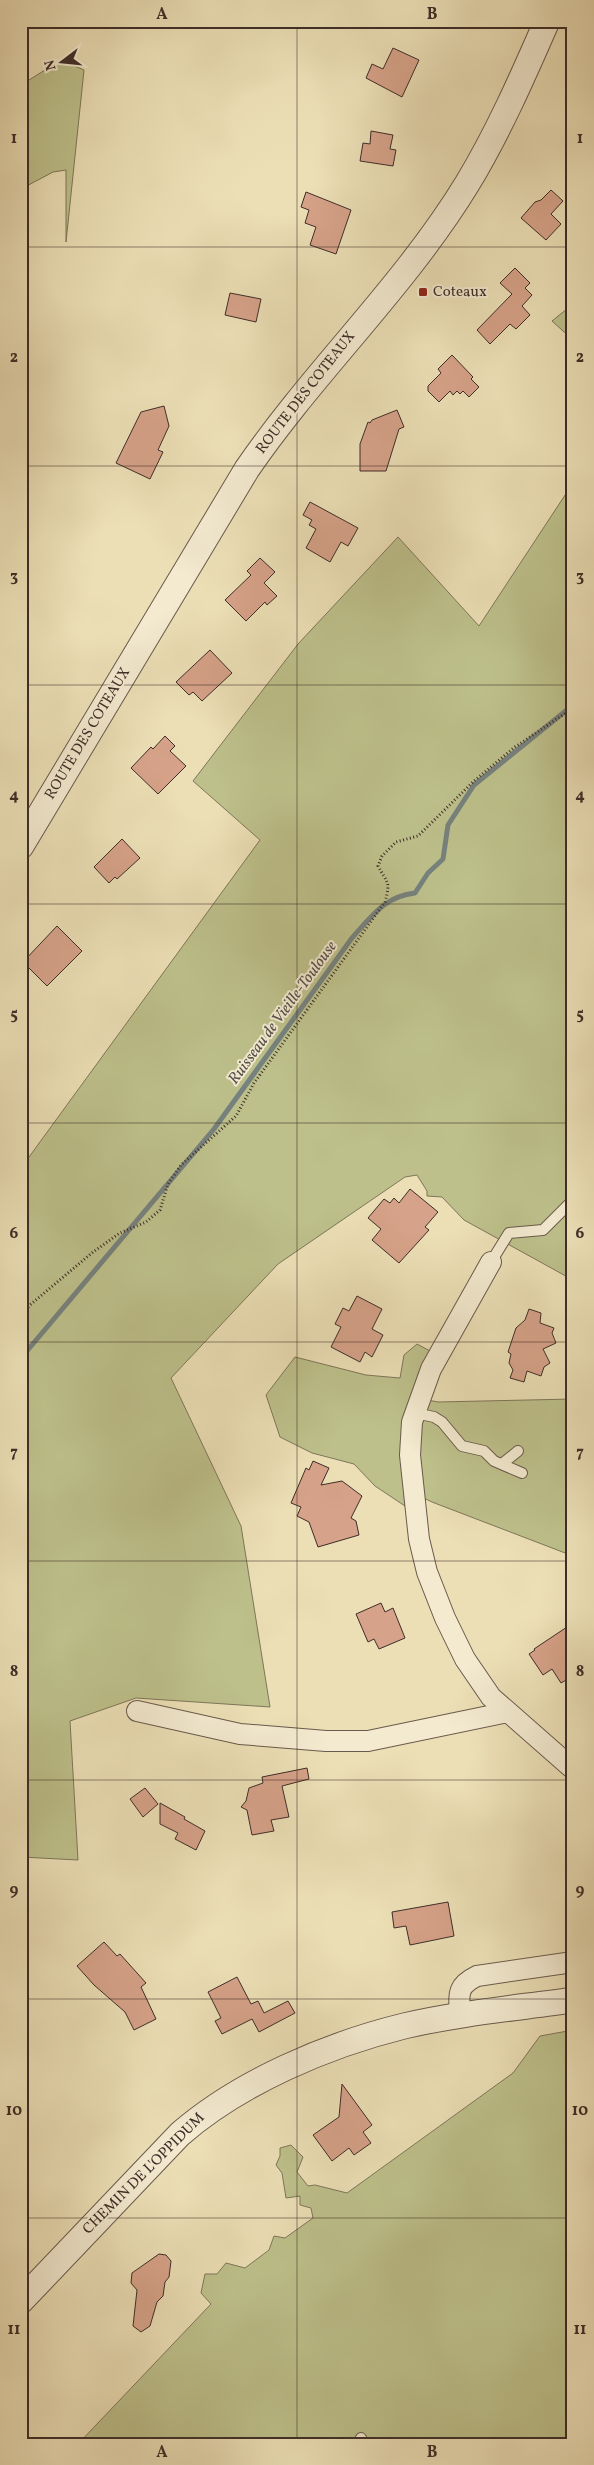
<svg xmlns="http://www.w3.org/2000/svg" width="594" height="2465" font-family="Vollkorn,serif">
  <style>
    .green { fill: #bdc08b; stroke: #7e765a }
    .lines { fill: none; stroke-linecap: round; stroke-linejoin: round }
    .stream { stroke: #76827e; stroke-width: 5 }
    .building { fill: #d6a289; stroke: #3e2d28 }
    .service-casing { stroke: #6a5a4c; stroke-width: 12 }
    .minor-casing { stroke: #6a5a4c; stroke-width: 22 }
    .tertiary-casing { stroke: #6a5a4c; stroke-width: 27 }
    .path { stroke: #3e2d28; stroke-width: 3; stroke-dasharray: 1 2.5; stroke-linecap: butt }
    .service { stroke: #f3ead0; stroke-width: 10 }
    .minor { stroke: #f3ead0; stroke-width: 20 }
    .tertiary { stroke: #f3ead0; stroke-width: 25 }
    .grid { fill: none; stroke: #3e2d28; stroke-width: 1; stroke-opacity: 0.55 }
    .poi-dot { fill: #8f2418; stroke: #f3ead0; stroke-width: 2 }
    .labels { text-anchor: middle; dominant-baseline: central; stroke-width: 4; stroke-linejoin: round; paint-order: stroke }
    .poi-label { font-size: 15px; fill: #3e2d28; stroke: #f3ead0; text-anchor: start }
    .street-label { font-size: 15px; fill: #3e2d28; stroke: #f3ead0 }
    .water-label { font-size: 16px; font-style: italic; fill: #56504c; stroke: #f3ead0 }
    .neatline { fill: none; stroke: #3e2d28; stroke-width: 2 }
    .grid-label { font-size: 16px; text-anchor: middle; font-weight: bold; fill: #3e2d28 }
  </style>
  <rect width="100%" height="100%" fill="#ecdfb6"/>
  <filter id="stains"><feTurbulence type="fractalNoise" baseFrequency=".004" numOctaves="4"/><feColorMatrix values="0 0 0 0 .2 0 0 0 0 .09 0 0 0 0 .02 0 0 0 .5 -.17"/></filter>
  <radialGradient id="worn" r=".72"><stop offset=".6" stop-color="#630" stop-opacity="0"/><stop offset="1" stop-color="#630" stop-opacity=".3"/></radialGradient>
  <path class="green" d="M61 60 84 70 66 242V170L53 172 21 189V85Z
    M573 304V340L552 321Z
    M573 483V1280L464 1220 442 1197 427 1196V1191L417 1175 405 1177 278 1264 171 1378 241 1526 270 1707 136 1698 70 1721 78 1860 21 1857V1168L260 840 193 781 298 644 398 537 479 626Z
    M417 1344 432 1352 412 1397 438 1402 573 1399V1556L432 1502 407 1490 405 1506 375 1486 354 1464 312 1453 280 1437 266 1395 295 1357 366 1375 400 1378 404 1355Z
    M573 2030V2444H78L211 2304 201 2293 205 2274H217L226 2263 245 2268 269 2250 274 2236 285 2238 313 2218 311 2208 300 2205V2196L286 2198 282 2173 276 2165 280 2156V2148L291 2145 303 2157 297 2172 308 2186 315 2185 347 2193 513 2073 540 2036Z"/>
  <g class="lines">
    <path class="stream" d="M21 1358 214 1129 352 938C371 917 385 896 415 893L428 873 443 859 448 825 474 785 573 705"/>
  </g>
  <path class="building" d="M393 48 419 60 402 97 366 78 372 64 383 69Z
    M371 131 393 135 390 149 396 150 393 166 360 161 363 143 370 144Z
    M551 190 563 201 551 214 561 224 546 240 521 218 535 202 541 200Z
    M306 192 351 210 336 254 310 245 316 227 305 223 309 210 301 207Z
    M515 268 530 283 525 288 532 295 522 306 530 315 516 329 510 324 490 344 477 330 512 294 500 283Z
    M230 293 261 299 256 322 225 315Z
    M452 355 473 377 471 379 479 387 469 397 463 391 460 394 457 391 453 395 450 391 439 402 428 391V386L441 373 438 369Z
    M164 406 169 426 158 450 163 452 150 479 116 463 141 412Z
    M397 410 404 427 399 429 386 471H360V444L368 422 370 423 372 420Z
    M310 502 358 528 348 546 341 542 330 562 306 548 316 529 309 525 312 520 303 515Z
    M260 558 275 572 264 583 277 596 267 605 265 602 246 621 225 600 251 575 247 571Z
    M210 650 232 673 202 701 193 692 189 695 176 682Z
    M165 736 175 746 170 751 186 766 158 794 131 768 151 747 153 749Z
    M122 839 140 858 117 879 115 877 109 883 94 867Z
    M57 926 82 951 47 986 23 962Z
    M410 1189 438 1212 425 1227 429 1230 399 1263 372 1240 381 1229 368 1218 384 1199 390 1203 394 1198 399 1203Z
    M357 1296 382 1309 372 1329 383 1335 372 1357 365 1352 360 1362 331 1347 341 1327 335 1324 343 1308 349 1311Z
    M529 1309 541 1313 540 1323 554 1328 552 1333 556 1343 543 1349 550 1363 544 1367 541 1376 527 1371 524 1382 510 1378 513 1370 509 1363 511 1354 508 1352 516 1328 525 1320Z
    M313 1461 329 1468 321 1485 342 1481 362 1496 351 1518 356 1521 359 1535 318 1547 309 1522 297 1516 301 1507 291 1503 306 1468 309 1470Z
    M381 1603 385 1612 393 1608 405 1638 379 1649 374 1639 368 1642 356 1614Z
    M573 1623V1676L561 1683 552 1669 543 1675 529 1654 535 1650 534 1649Z
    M307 1768 309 1779 282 1786 289 1817 271 1820 274 1831 252 1835 247 1810 241 1807 246 1801 249 1788 263 1783 262 1777Z
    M145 1788 158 1804 143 1817 130 1799Z
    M160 1803 185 1817 184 1819 205 1831 196 1850 175 1839 178 1833 160 1824Z
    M448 1902 454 1936 410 1945 406 1926 394 1928 392 1912Z
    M104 1942 117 1956 120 1954 146 1983 141 1987 156 2019 134 2030 125 2012 94 1985 77 1966Z
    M237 1977 251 2004 258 2001 264 2013 288 2001 295 2013 259 2032 252 2019 222 2034 215 2021 221 2018 208 1992Z
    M342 2084 372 2125 363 2132 371 2143 354 2155 349 2148 332 2161 313 2135 339 2117Z
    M159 2254 166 2255 171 2261 169 2277 165 2282 163 2296 157 2302 150 2326 141 2332 133 2326 137 2290 131 2283 132 2273Z"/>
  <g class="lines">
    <defs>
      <path id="service" d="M491 1262 509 1233 543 1230 573 1200
        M415 1413 434 1417 442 1422 462 1446 484 1451 494 1461 522 1473
        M502 1464 518 1451
        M358 2444 361 2438"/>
      <path id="minor" d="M491 1262 431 1369 412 1422 410 1455 419 1539 427 1572 445 1618 465 1659 491 1697 573 1769
        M137 1711 240 1734 326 1741H368L508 1712
        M460 2016C459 1995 456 1986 477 1976L573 1962"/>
      <path id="tertiary" d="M21 846 247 469C315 370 404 287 467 184 498 133 523 76 547 21
        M21 2301 180 2134C240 2082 327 2045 404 2026 459 2013 517 2008 573 2000"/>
    </defs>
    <use href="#service" class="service-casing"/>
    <use href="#minor" class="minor-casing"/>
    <use href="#tertiary" class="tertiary-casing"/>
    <path class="path" d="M21 1315 30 1305 93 1252 120 1233 146 1222 160 1210 168 1184 181 1165 236 1116 254 1083 385 902C391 881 387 883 378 866L382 856 396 842 418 836 474 781 515 747 573 708"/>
    <use href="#service" class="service"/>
    <use href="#minor" class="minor"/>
    <use href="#tertiary" class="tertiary"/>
  </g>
  <path class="grid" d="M297 21V2444M21 247H573M21 466H573M21 685H573M21 904H573M21 1123H573M21 1342H573M21 1561H573M21 1780H573M21 1999H573M21 2218H573"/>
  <rect class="poi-dot" x="418" y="287" width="10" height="10" rx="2.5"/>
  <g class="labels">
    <g class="poi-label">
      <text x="433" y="292">Coteaux</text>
    </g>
    <g class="street-label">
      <text transform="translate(306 393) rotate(-52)">ROUTE DES COTEAUX</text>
      <text transform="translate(88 734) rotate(-59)">ROUTE DES COTEAUX</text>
      <text transform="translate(144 2174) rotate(-45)">CHEMIN DE L'OPPIDUM</text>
    </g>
    <g class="water-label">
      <text transform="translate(283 1013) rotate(-54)">Ruisseau de Vieille-Toulouse</text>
    </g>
  </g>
  <rect width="594" height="2465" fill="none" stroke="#ecdfb6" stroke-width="55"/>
  <g transform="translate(62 62) rotate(254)" stroke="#f3ead0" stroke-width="4" paint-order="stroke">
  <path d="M0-4L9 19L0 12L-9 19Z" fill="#3e2d28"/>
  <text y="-8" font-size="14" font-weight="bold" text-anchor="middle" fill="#3e2d28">N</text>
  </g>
  <rect x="28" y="28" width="538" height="2410" class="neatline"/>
  <g class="grid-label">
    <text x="162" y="19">A</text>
    <text x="432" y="19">B</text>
    <text x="14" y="143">1</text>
    <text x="580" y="143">1</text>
    <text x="14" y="362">2</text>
    <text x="580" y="362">2</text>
    <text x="14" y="581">3</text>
    <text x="580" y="581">3</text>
    <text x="14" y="800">4</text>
    <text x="580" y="800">4</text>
    <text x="14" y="1019">5</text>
    <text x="580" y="1019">5</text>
    <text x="14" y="1238">6</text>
    <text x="580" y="1238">6</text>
    <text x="14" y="1457">7</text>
    <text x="580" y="1457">7</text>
    <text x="14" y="1676">8</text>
    <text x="580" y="1676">8</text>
    <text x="14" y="1895">9</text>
    <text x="580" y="1895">9</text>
    <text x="14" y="2115">10</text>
    <text x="580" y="2115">10</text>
    <text x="14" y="2334">11</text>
    <text x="580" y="2334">11</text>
    <text x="162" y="2457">A</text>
    <text x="432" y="2457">B</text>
  </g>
  <rect width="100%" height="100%" filter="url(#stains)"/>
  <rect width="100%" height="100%" fill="url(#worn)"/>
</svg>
